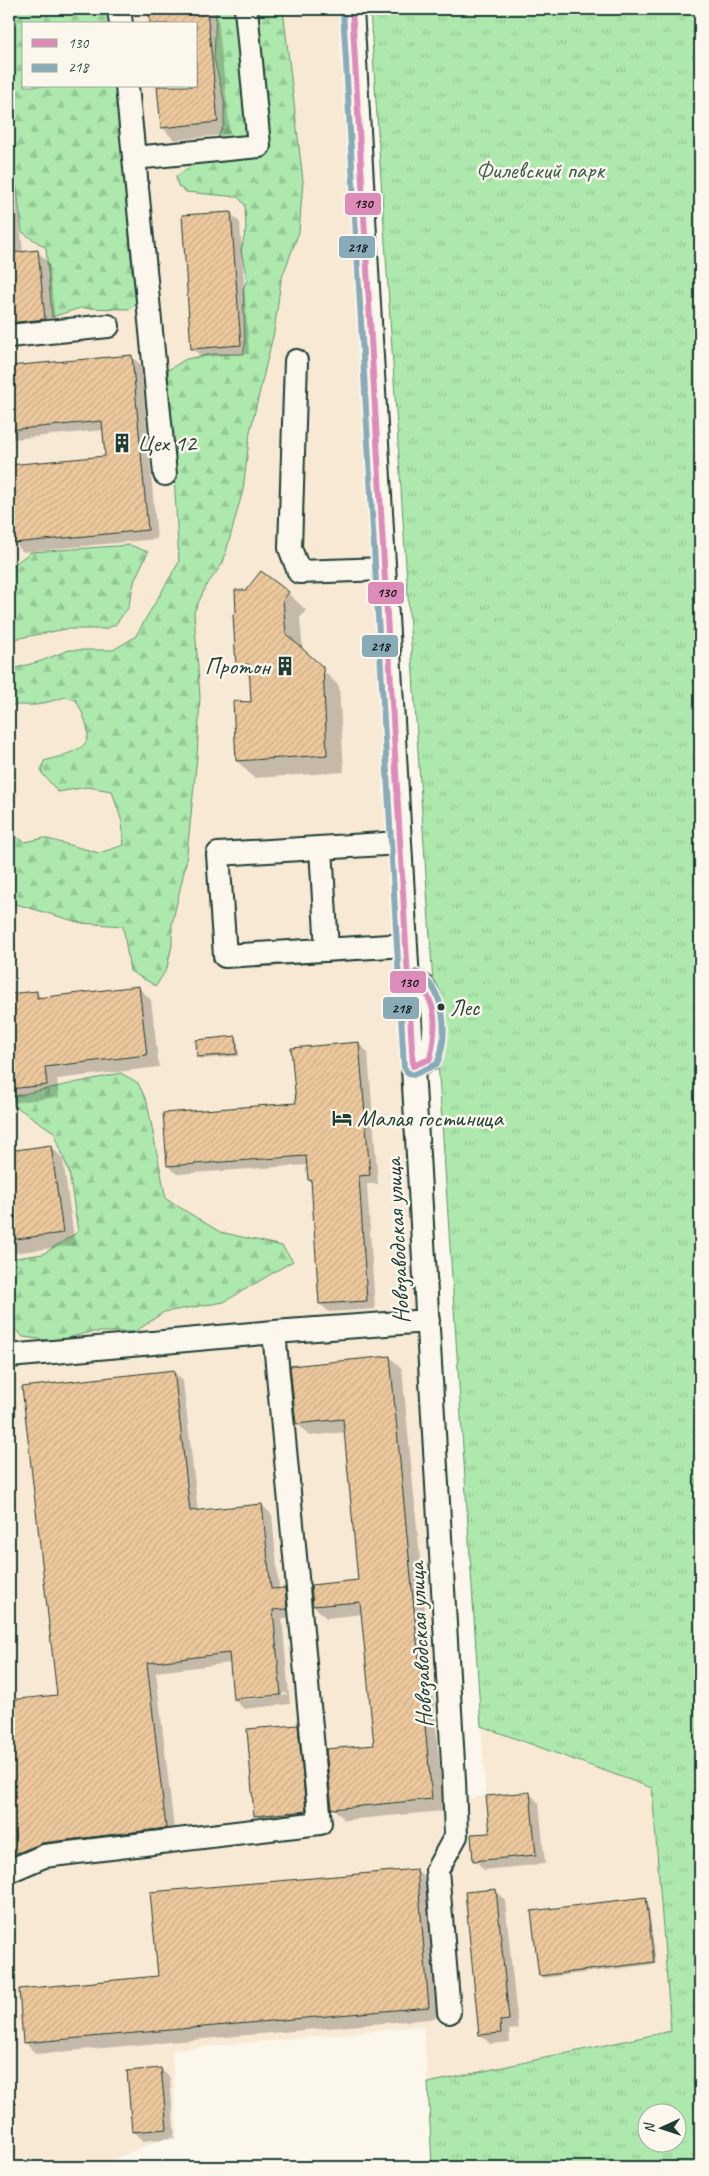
<svg xmlns="http://www.w3.org/2000/svg" width="709" height="2176" font-family="Caveat,sans-serif">
  <style>
    .built { fill: #f7e9d4; fill-rule: evenodd }
    .forest { fill: url(#forest-firs); stroke: #669270 }
    .park { fill: url(#park-tufts); stroke: #669270; fill-rule: evenodd }
    .shadow { fill: #0003; fill-rule: evenodd }
    .building { fill: url(#building-hatch); stroke: #1f3d34 }
    .lines { fill: none; stroke-linecap: round; stroke-linejoin: round }
    .minor-casing { stroke: #1f3d34; stroke-width: 26 }
    .minor { stroke: #fbf7ec; stroke-width: 22 }
    .bus-1-casing { stroke: #fbf7ec; stroke-width: 10 }
    .bus-2-casing { stroke: #fbf7ec; stroke-width: 10 }
    .bus-1 { stroke: #dd8cba; stroke-width: 6 }
    .bus-2 { stroke: #89abb8; stroke-width: 6 }
    .bus-dot { fill: #1f3d34; stroke: #fbf7ec; stroke-width: 2 }
    .labels { text-anchor: middle; dominant-baseline: central; stroke-width: 5; stroke-linejoin: round; paint-order: stroke }
    .bus-label { font-size: 23px; fill: #1f3d34; stroke: #fbf7ec; text-anchor: start }
    .park-label { font-size: 24px; fill: #3b5f4c; stroke: #fbf7ec }
    .poi-label { font-size: 24px; fill: #1f3d34; stroke: #fbf7ec; text-anchor: start }
    .street-label { font-size: 24px; fill: #1f3d34; stroke: #fbf7ec }
    .line-badge { stroke: #fbf7ec; stroke-width: 2 }
    .pale-badge-label { font-size: 14px; text-anchor: middle; font-weight: bold; fill: #111 }
  </style>
  <defs>
    <pattern id="forest-firs" width="22" height="20" patternUnits="userSpaceOnUse" patternTransform="scale(1.25)"><rect width="22" height="20" fill="#ade8ad"/><path d="M5 1l3.5 6h-7zM16 11l3.5 6h-7z" fill="#94c895"/></pattern>
    <pattern id="park-tufts" width="24" height="20" patternUnits="userSpaceOnUse" patternTransform="scale(1.25)"><rect width="24" height="20" fill="#ade8ad"/><path d="M3 7l-1-3M5 7V3M7 7l1-3M15 17l-1-3M17 17v-4M19 17l1-3" fill="none" stroke="#94c895"/></pattern>
    <pattern id="building-hatch" width="6" height="6" patternUnits="userSpaceOnUse" patternTransform="scale(1.25)"><rect width="6" height="6" fill="#edc89d"/><path d="M-1 1l2-2M0 6l6-6M5 7l2-2" fill="none" stroke="#cbad88"/></pattern>
  </defs>
  <rect width="100%" height="100%" fill="#fbf7ec"/>
  <filter id="ink" filterUnits="userSpaceOnUse"><feTurbulence type="fractalNoise" baseFrequency=".02" numOctaves="2"/><feDisplacementMap in="SourceGraphic" scale="10" xChannelSelector="R" yChannelSelector="G"/><feConvolveMatrix kernelMatrix="1 2 1 2 8 2 1 2 1" color-interpolation-filters="sRGB"/></filter>
  <g filter="url(#ink)">
    <path class="built" d="M9 9H345L448 1800 486 1796 481 1726 652 1788 671 2031 428 2083 423 2026 172 2050 177 2133 95 2167H9ZM24 24H196V86H24Z"/>
    <path class="forest" d="M9 9H109L111 24H24V86H116L132 270 138 303 129 309 80 308 52 317 46 248 22 232 17 188 9 171Z
      M216 9H283L303 181 299 232 281 280 274 332 250 432 243 490 223 563 206 586 194 612 200 697 197 757 186 863 172 924V945L167 968 156 986 130 971 123 926 81 923 16 904 9 908V833L25 842 44 838 99 853 124 845 122 822 112 791 87 787 58 792 41 772 44 761C89 748 99 745 76 700L66 697 37 705H9V670L41 661 69 650H113L135 637 179 562 168 370 186 359 214 354H243L245 345 243 289 247 280 241 250 246 229 245 205 238 197 186 192 178 186 176 176 211 152 224 124V100L214 59Z
      M130 545 148 552 135 579 128 608 115 625 105 629H66L9 640V568L31 552Z
      M121 1073 138 1083 147 1102 166 1199 220 1232 282 1246 293 1261 224 1302 164 1312 135 1332H91L56 1341 23 1337 9 1323V1259L43 1254 78 1232 69 1172 54 1132 9 1102V1097Z"/>
    <path class="park" d="M370 9H700V2167H432L428 2083 671 2031 652 1788 481 1726ZM646 2114H676V2144H646Z"/>
    <path class="shadow" d="M150 9H217L230 134 174 140 162 127 196 86V24H152Z
      M9 182 17 190 23 253 37 251 49 263 56 331 9 339Z
      M231 213 240 223 249 354 202 357 192 348Z
      M131 356 141 365 157 539 23 552 14 542 9 466 107 457 104 430 13 439 9 435V368Z
      M261 572 288 593 306 610 300 618 303 651 339 686 344 772 254 778 237 761 252 703 251 678 237 665V614L246 591Z
      M139 988 151 1000 159 1067 57 1079 59 1097 9 1103V995L36 992 42 998Z
      M235 1038 238 1040 239 1056 201 1059 198 1057Z
      M359 1044 368 1052 378 1184H367L375 1309 329 1312 320 1304 312 1183 309 1180 308 1165 177 1174 168 1166 297 1104Z
      M51 1146 63 1159 75 1245 14 1253 9 1248V1152Z
      M390 1357 402 1369 444 1811 345 1820 333 1808 376 1746 363 1614 326 1618 314 1606 360 1582 345 1432 309 1436 297 1423Z
      M173 1371 183 1381 198 1511 262 1505 272 1515 279 1589H284L294 1599 296 1618 282 1619 290 1704 244 1709 234 1699 231 1663 156 1672 175 1838 13 1863 9 1859V1702L58 1696ZM287 1693V1695L241 1700V1697Z
      M297 1726 307 1735 314 1820 265 1825 256 1815Z
      M529 1793 539 1803 545 1864 484 1870 475 1860 491 1834Z
      M417 1870 428 1882 440 2018 36 2054 25 2042 159 1977Z
      M496 1890 505 1900 518 2029 509 2030 510 2042 490 2044 480 2034Z
      M645 1898 648 1901 656 1964 543 1978 540 1975Z
      M161 2069 170 2078 175 2138 143 2141 133 2131Z"/>
    <path class="building" d="M149 9H207L218 122 161 128 157 86H196V24H150Z
      M231 212 241 345 191 349 182 215Z
      M38 250 45 319 9 323V253Z
      M132 355 148 530 13 543 9 501V465L105 456 102 421 9 430V366Z
      M261 571 289 592 283 600 286 634 323 667 327 755 236 761 233 701 251 702 249 664 236 666 233 614 236 613 235 590H246Z
      M139 986 147 1055 45 1067 47 1085 9 1089V994L37 991V998Z
      M236 1036 237 1054 197 1057 196 1040Z
      M359 1042 370 1175 359 1176 367 1301 319 1304 311 1180H308L306 1156 167 1166 163 1113 296 1103 291 1048Z
      M51 1145 63 1233 9 1240V1151Z
      M390 1356 432 1799 332 1809 326 1749 374 1745 360 1602 313 1606 311 1585 358 1580 343 1419 296 1424 290 1366Z
      M174 1370 190 1511 262 1504 271 1589 285 1588 287 1609 273 1610 281 1695 233 1699 229 1653 147 1663 166 1828 42 1843 20 1852 9 1853V1700L57 1695 22 1387Z
      M298 1725 306 1811 254 1816 247 1729Z
      M530 1792 536 1855 473 1861 471 1834 490 1833 486 1796Z
      M417 1869 429 2007 23 2043 19 1989 158 1976 150 1892Z
      M496 1889 509 2020 500 2021 501 2033 479 2035 465 1892Z
      M646 1897 654 1962 539 1976 531 1911Z
      M161 2068 167 2129 132 2132 127 2071Z"/>
    <g class="lines">
      <defs>
        <path id="minor" d="M119 9 121 24
          M352 9 454 1780 456 1836 437 1870 449 2012
          M127 86 165 474
          M134 158 259 146 246 9
          M9 336 108 326
          M296 361 290 548 299 572 384 569
          M400 843 218 854 225 956 406 945
          M321 848 327 950
          M408 977C413 980 421 984 424 988 438 1008 435 1037 430 1059L413 1066
          M9 1356 274 1332 428 1321
          M9 1871 44 1856 320 1823 274 1332"/>
      </defs>
      <use href="#minor" class="minor-casing"/>
      <use href="#minor" class="minor"/>
      <defs>
        <path id="bus-1" d="M352 9 413 1066 430 1059C437 1027 440 996 408 977"/>
        <path id="bus-2" d="M343 10 404 1067 407 1072 413 1075 437 1064C449 1034 446 989 416 972"/>
      </defs>
      <use href="#bus-1" class="bus-1-casing"/>
      <use href="#bus-2" class="bus-2-casing"/>
      <use href="#bus-1" class="bus-1"/>
      <use href="#bus-2" class="bus-2"/>
    </g>
  </g>
  <defs>
    <symbol id="building-bare" viewBox="-9 -9 18 18"><path d="M-4-6H4V6H1V3H-1V6H-4ZM-2.5-4.3h1.7v1.8h-1.7ZM.8-4.3h1.7v1.8H.8ZM-2.5-1h1.7V.8h-1.7ZM.8-1h1.7V.8H.8Z" fill="#1f3d34" stroke="#fbf7ec" stroke-width="2.5" paint-order="stroke"/></symbol>
    <symbol id="hotel-bare" viewBox="-9 -9 18 18"><path d="M-6-4.5h1.5V1H6V5H4.5V3h-9V5H-6ZM-4 0a1.8 1.8 0 1 1 3.6 0ZM.5 0V-2.5h3Q6-2.5 6 0Z" fill="#1f3d34" stroke="#fbf7ec" stroke-width="2.5" paint-order="stroke"/></symbol>
  </defs>
  <g fill-rule="evenodd">
    <use href="#building-bare" x="108" y="429" width="28" height="28"/>
    <use href="#building-bare" x="271" y="652" width="28" height="28"/>
    <use href="#hotel-bare" x="328" y="1104" width="28" height="28"/>
  </g>
  <circle class="bus-dot" cx="441" cy="1007" r="4.5"/>
  <g class="labels">
    <g class="bus-label">
      <text x="450" y="1007">Лес</text>
    </g>
    <g class="park-label">
      <text x="540" y="170">Филевский парк</text>
    </g>
    <g class="poi-label">
      <text x="137" y="443">Цех 12</text>
      <text x="270" y="666" text-anchor="end">Протон</text>
      <text x="357" y="1118">Малая гостиница</text>
    </g>
    <g class="street-label">
      <text transform="translate(397 1241) rotate(-93)">Новозаводская улица</text>
      <text transform="translate(420 1645) rotate(-93)">Новозаводская улица</text>
    </g>
  </g>
  <g class="line-badge">
    <rect x="344" y="192" width="38" height="24" rx="5" fill="#dd8cba"/>
    <rect x="338" y="235" width="38" height="24" rx="5" fill="#89abb8"/>
    <rect x="367" y="581" width="38" height="24" rx="5" fill="#dd8cba"/>
    <rect x="361" y="634" width="38" height="24" rx="5" fill="#89abb8"/>
    <rect x="389" y="970" width="38" height="24" rx="5" fill="#dd8cba"/>
    <rect x="382" y="996" width="38" height="24" rx="5" fill="#89abb8"/>
  </g>
  <g class="pale-badge-label">
    <text x="363" y="208">130</text>
    <text x="357" y="252">218</text>
    <text x="386" y="597">130</text>
    <text x="380" y="651">218</text>
    <text x="408" y="987">130</text>
    <text x="401" y="1013">218</text>
  </g>
  <rect width="709" height="2176" fill="none" stroke="#fbf7ec" stroke-width="30"/>
  <rect x="15" y="15" width="679" height="2146" fill="none" stroke="#1f3d34" stroke-width="2" filter="url(#ink)"/>
  <rect x="22" y="22" width="175" height="65" fill="#fbf7ec" stroke="#a3ada2"/>
  <rect x="32" y="39" width="25" height="8" fill="#dd8cba" stroke="#a3ada2"/>
  <text x="68" y="48" font-size="15" fill="#1f3d34">130</text>
  <rect x="32" y="64" width="25" height="8" fill="#89abb8" stroke="#a3ada2"/>
  <text x="68" y="72" font-size="15" fill="#1f3d34">218</text>
  <g transform="translate(662 2128) rotate(267)"><circle r="24" fill="#fbf7ec" stroke="#a3ada2"/>
  <path d="M0-4L9 19L0 12L-9 19Z" fill="#1f3d34"/>
  <text y="-8" font-size="14" font-weight="bold" text-anchor="middle" fill="#1f3d34">N</text>
  </g>
</svg>
